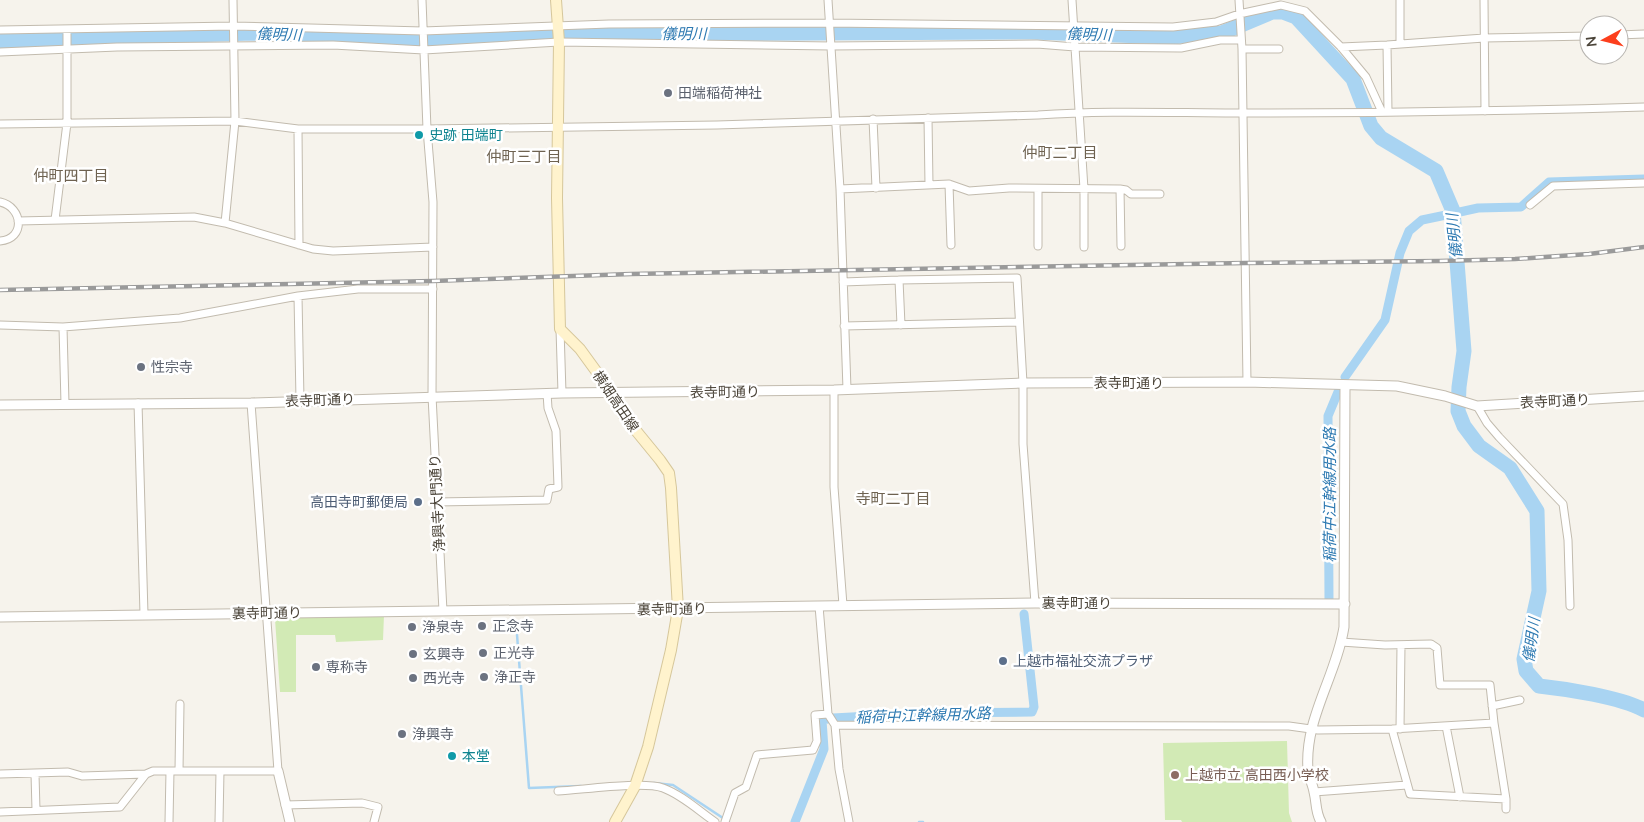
<svg xmlns="http://www.w3.org/2000/svg" width="1644" height="822" font-family="Mulish,'Noto Sans JP',sans-serif">
  <style>
    .green { fill: #d2eab5 }
    .lines { fill: none; stroke-linecap: round; stroke-linejoin: round }
    .stream { stroke: #a9d4f2; stroke-width: 2.5 }
    .canal { stroke: #a9d4f2; stroke-width: 9 }
    .river { stroke: #a9d4f2; stroke-width: 15 }
    .minor-casing { stroke: #c2bbae; stroke-width: 9 }
    .tertiary-casing { stroke: #c2bbae; stroke-width: 11 }
    .secondary-casing { stroke: #d6c79b; stroke-width: 12 }
    .minor { stroke: #fff; stroke-width: 7 }
    .tertiary { stroke: #fff; stroke-width: 9 }
    .secondary { stroke: #fff3cd; stroke-width: 10 }
    .rail-casing { stroke: #9a9a9a; stroke-width: 4.5 }
    .rail { stroke: #fff; stroke-width: 2.5; stroke-dasharray: 8; stroke-linecap: butt }
    .worship-dot { fill: #6b7280; stroke: #fff; stroke-width: 2 }
    .culture-dot { fill: #0f9aa8; stroke: #fff; stroke-width: 2 }
    .service-dot { fill: #5c6f8a; stroke: #fff; stroke-width: 2 }
    .education-dot { fill: #8d6e63; stroke: #fff; stroke-width: 2 }
    .labels { text-anchor: middle; dominant-baseline: central; stroke-width: 5; stroke-linejoin: round; paint-order: stroke }
    .worship-label { font-size: 14px; fill: #5b616d; stroke: #fff; text-anchor: start }
    .culture-label { font-size: 14px; fill: #0d838f; stroke: #fff; text-anchor: start }
    .street-label { font-size: 14px; fill: #4b4439; stroke: #fff }
    .service-label { font-size: 14px; fill: #4e5e75; stroke: #fff; text-anchor: end }
    .education-label { font-size: 14px; fill: #785e54; stroke: #fff; text-anchor: start }
    .water-label { font-size: 15px; font-style: italic; fill: #2e7ab2; stroke: #fff }
    .neighbourhood-label { font-size: 15px; fill: #6e6250; stroke: #fff }
  </style>
  <rect width="100%" height="100%" fill="#f6f3ec"/>
  <path class="green" d="M384 615 383 640 336 642 335 635H296V692H280L275 619Z
    M1287 741 1289 813 1292 822H1182L1181 820H1165L1163 743Z"/>
  <g class="lines">
    <path class="stream" d="M516 622 529 788 581 786
      M654 783 673 785 729 822
      M919 822H923"/>
    <path class="canal" d="M1345 377 1385 320 1400 253 1409 231 1422 220 1446 215 1478 208 1521 207 1549 182 1644 179
      M1329 600 1328 416 1338 392
      M795 822 824 749 822 720 833 718 925 713 1032 712 1034 707 1024 614"/>
    <path class="river" d="M0 41 253 33 419 40 589 34 1032 32 1171 37 1222 33 1272 12H1283L1296 17 1353 79 1371 126 1381 138 1436 171 1453 211 1464 351 1459 387 1458 411 1464 426 1479 446 1510 468 1537 511 1539 591 1524 659 1526 671 1539 686C1567 689 1620 697 1644 710"/>
    <defs>
      <path id="minor" d="M422 0 427 129 433 202 432 396 443 611
        M828 0 840 189 847 389
        M1072 0 1084 189V247
        M1239 0 1242 49 1247 382
        M1400 0V44
        M1484 0 1485 111
        M0 30 233 26 423 31 609 24 828 23 1173 27 1216 22 1239 14 1281 5 1305 11 1341 47 1366 77 1382 112
        M1619 35 1644 34
        M1387 45 1388 112
        M1341 47 1387 45 1484 38 1589 36
        M1242 49H1279
        M0 52 117 47 333 45 424 50 559 42 831 46 1037 44 1075 47 1181 48 1220 40H1241
        M928 118 929 185
        M873 119 876 188
        M0 124 235 121 298 129H427L717 125 1038 115C1106 110 1174 113 1242 113 1376 113 1510 111 1644 107
        M298 129 299 245
        M949 184 951 245
        M840 189 949 184 969 191 1009 188 1120 189 1126 190 1131 194H1160
        M1038 189V246
        M1120 189 1121 246
        M0 202C23 207 26 239 0 241
        M1530 205 1553 186 1644 183
        M55 220 67 123V29
        M18 221 194 217 225 223 313 249 333 251 433 247
        M225 223 235 121 233 0
        M843 282 899 280
        M298 296 300 400
        M0 325 63 327 180 318 298 296 358 289H433
        M901 325 899 280 1017 278 1023 383V444L1035 603
        M844 326 1019 322
        M63 327 65 404
        M560 329 562 393
        M834 390V487L843 605
        M138 403 144 614
        M1477 406 1487 423 1499 437 1563 504 1568 540 1570 606
        M436 502 547 500 549 489 558 487 556 431 548 408 547 393
        M819 606 828 714 835 725 839 769 849 822
        M1492 706 1520 700
        M835 725 1289 726 1318 730 1392 729 1494 723 1490 685H1440L1437 648 1431 644 1385 645 1341 642
        M1446 726 1460 797
        M1392 729 1410 794 1506 799 1494 723
        M1400 729 1401 645
        M179 771 180 704
        M0 774 68 772 82 776 146 774 153 771H278L251 403
        M35 774 36 810
        M558 791C582 790 642 781 663 788 682 795 699 811 715 822
        M1314 792 1407 785
        M285 805 362 803 378 807 374 822
        M1506 809V799
        M0 812 120 807 146 774
        M169 822 170 771
        M219 822 220 771
        M725 822 735 793 746 787 757 755 813 750 817 741 815 715 828 714"/>
      <path id="tertiary" d="M0 405 251 403 562 393 834 390 1023 383 1247 382 1397 386 1445 396 1477 406 1644 396
        M0 617 1035 603 1345 604
        M278 771 290 822
        M1321 822C1315 811 1317 804 1314 792 1313 785 1309 778 1308 770 1304 719 1336 677 1344 627L1345 385"/>
      <path id="secondary" d="M556 0 559 42 557 198 560 329 580 349 612 393 624 416 660 460 669 473 671 488 678 609 671 650 648 747 635 786 615 822"/>
    </defs>
    <use href="#minor" class="minor-casing"/>
    <use href="#tertiary" class="tertiary-casing"/>
    <use href="#secondary" class="secondary-casing"/>
    <use href="#minor" class="minor"/>
    <use href="#tertiary" class="tertiary"/>
    <use href="#secondary" class="secondary"/>
    <defs>
      <path id="rail" d="M0 290 433 281 631 274 1245 263 1440 261 1515 259 1589 254 1644 247"/>
    </defs>
    <use href="#rail" class="rail-casing"/>
    <use href="#rail" class="rail"/>
  </g>
  <g class="worship-dot">
    <circle cx="668" cy="93" r="5"/>
    <circle cx="141" cy="367" r="5"/>
    <circle cx="482" cy="626" r="5"/>
    <circle cx="412" cy="627" r="5"/>
    <circle cx="483" cy="653" r="5"/>
    <circle cx="413" cy="654" r="5"/>
    <circle cx="316" cy="667" r="5"/>
    <circle cx="484" cy="677" r="5"/>
    <circle cx="413" cy="678" r="5"/>
    <circle cx="402" cy="734" r="5"/>
  </g>
  <g class="culture-dot">
    <circle cx="419" cy="135" r="5"/>
    <circle cx="452" cy="756" r="5"/>
  </g>
  <g class="service-dot">
    <circle cx="418" cy="502" r="5"/>
    <circle cx="1003" cy="661" r="5"/>
  </g>
  <circle class="education-dot" cx="1175" cy="775" r="5"/>
  <g class="labels">
    <g class="worship-label">
      <text x="678" y="93">田端稲荷神社</text>
      <text x="151" y="367">性宗寺</text>
      <text x="492" y="626">正念寺</text>
      <text x="422" y="627">浄泉寺</text>
      <text x="493" y="653">正光寺</text>
      <text x="423" y="654">玄興寺</text>
      <text x="326" y="667">専称寺</text>
      <text x="494" y="677">浄正寺</text>
      <text x="423" y="678">西光寺</text>
      <text x="412" y="734">浄興寺</text>
    </g>
    <g class="culture-label">
      <text x="429" y="135">史跡 田端町</text>
      <text x="462" y="756">本堂</text>
    </g>
    <g class="street-label">
      <text x="1129" y="383">表寺町通り</text>
      <text transform="translate(725 392) rotate(-1)">表寺町通り</text>
      <text transform="translate(320 400) rotate(-2)">表寺町通り</text>
      <text transform="translate(616 401) rotate(56)">横畑高田線</text>
      <text transform="translate(1555 401) rotate(-3)">表寺町通り</text>
      <text transform="translate(437 503) rotate(-93)">浄興寺大門通り</text>
      <text x="1077" y="603">裏寺町通り</text>
      <text transform="translate(672 609) rotate(-1)">裏寺町通り</text>
      <text transform="translate(267 613) rotate(-1)">裏寺町通り</text>
    </g>
    <g class="service-label">
      <text x="408" y="502">高田寺町郵便局</text>
      <text x="1013" y="661" text-anchor="start">上越市福祉交流プラザ</text>
    </g>
    <g class="education-label">
      <text x="1185" y="775">上越市立 高田西小学校</text>
    </g>
    <g class="water-label">
      <text x="684" y="33">儀明川</text>
      <text transform="translate(279 34) rotate(2)">儀明川</text>
      <text transform="translate(1089 34) rotate(2)">儀明川</text>
      <text transform="translate(1454 236) rotate(-96)">儀明川</text>
      <text transform="translate(1329 495) rotate(-90)">稲荷中江幹線用水路</text>
      <text transform="translate(1531 640) rotate(-82)">儀明川</text>
      <text transform="translate(923 715) rotate(-2)">稲荷中江幹線用水路</text>
    </g>
    <g class="neighbourhood-label">
      <text x="1060" y="152">仲町二丁目</text>
      <text x="524" y="156">仲町三丁目</text>
      <text x="71" y="175">仲町四丁目</text>
      <text x="893" y="498">寺町二丁目</text>
    </g>
  </g>
  <g transform="translate(1604 40) rotate(263)"><circle r="24" fill="#ffffff" stroke="#b7b4b0"/>
  <path d="M0-4L9 19L0 12L-9 19Z" fill="#fc3f1d"/>
  <text y="-8" font-size="14" font-weight="bold" text-anchor="middle" fill="#4b4439">N</text>
  </g>
</svg>
